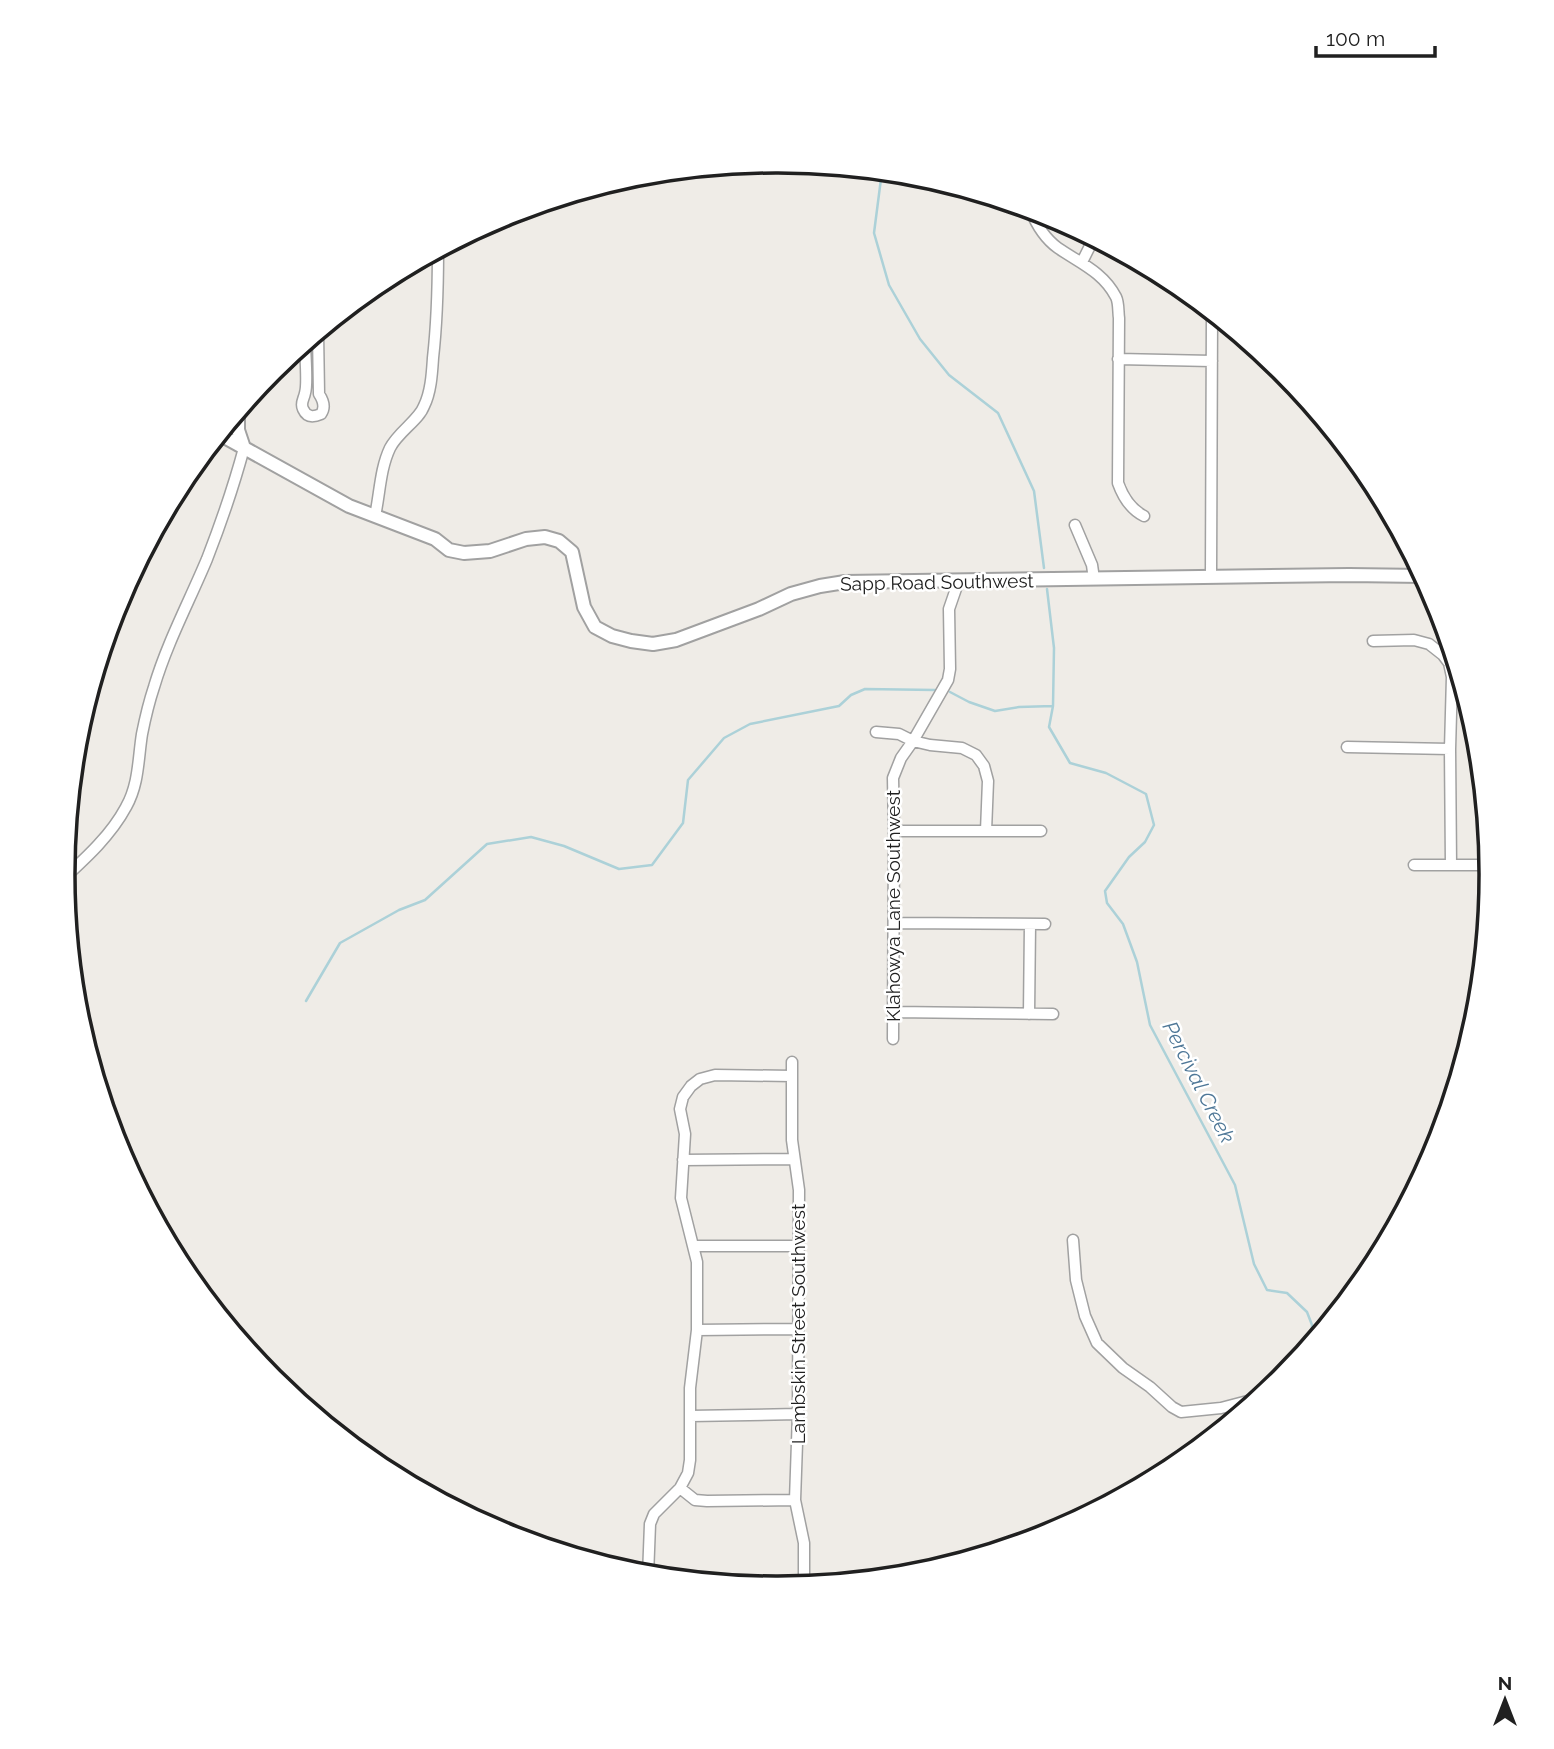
<svg xmlns="http://www.w3.org/2000/svg" width="1554" height="1749" font-family="Raleway,sans-serif">
  <style>
    .lines { fill: none; stroke-linecap: round; stroke-linejoin: round }
    .stream { stroke: #acd1d8; stroke-width: 2.5 }
    .minor-casing { stroke: #a1a1a1; stroke-width: 13 }
    .tertiary-casing { stroke: #a1a1a1; stroke-width: 16 }
    .minor { stroke: #fff; stroke-width: 10 }
    .tertiary { stroke: #fff; stroke-width: 12 }
    .labels { text-anchor: middle; dominant-baseline: central; stroke-width: 5; stroke-linejoin: round; paint-order: stroke }
    .street-label { font-size: 19px; fill: #202020; stroke: #fff }
    .water-label { font-size: 21px; font-style: italic; fill: #4e7797; stroke: #fff }
    .rim { fill: none; stroke: #202020; stroke-width: 3.5 }
  </style>
  <rect width="100%" height="100%" fill="#efece7"/>
  <g class="lines">
    <path class="stream" d="M882 171 874 233 889 285 920 339 949 375 998 413 1034 491 1044 568
      M1047 589 1054 648 1053 706 1049 727 1070 763 1106 773 1146 794 1154 825 1145 842 1129 857 1105 891 1107 903 1123 924 1137 962 1150 1025 1235 1185 1254 1264 1267 1290 1287 1293 1307 1312 1312 1325 1311 1344
      M950 692 969 702 995 711 1019 707 1053 706
      M306 1001 340 943 399 910 425 900 487 844 531 837 564 846 619 869 652 865 683 823 688 780 724 738 750 724 839 706 851 695 865 689 935 690"/>
    <defs>
      <path id="minor" d="M1030 209C1036 224 1044 238 1058 248 1080 263 1103 272 1116 297 1119 303 1118 312 1119 318L1118 483C1123 497 1130 509 1144 516
        M1082 262 1094 238
        M305 343C305 355 308 384 305 393 304 399 300 403 303 409 307 418 314 417 321 414 326 407 323 400 319 394L318 332
        M1118 359 1212 361
        M375 516C380 493 380 469 390 448 398 432 419 420 424 406 431 392 432 373 433 358 437 322 438 286 438 250
        M1075 525 1092 565 1094 579
        M1211 576 1212 312
        M1373 641 1414 640 1429 644 1443 655 1449 663 1452 677 1450 749 1451 865
        M876 732 899 734 913 741 930 745 962 748 976 755 984 766 988 781 986 831
        M1347 747 1450 749
        M894 831H1041
        M1414 865H1490
        M63 879C87 857 111 835 126 807 139 784 138 759 142 734 145 719 149 702 154 687 167 643 189 602 207 559 221 523 234 485 244 448
        M894 923 1045 924
        M894 1012 1053 1014
        M1029 1014 1030 924
        M893 1039 894 831 893 778 901 758 913 741 948 680 950 669 949 609 959 580
        M792 1062V1140L799 1190 798 1414 795 1500 804 1543V1586
        M683 1160 793 1159
        M1073 1240 1076 1280 1085 1316 1097 1343 1123 1368 1150 1387 1172 1407 1181 1412 1221 1408 1259 1398
        M693 1246H798
        M697 1330 798 1329
        M690 1416 798 1414
        M680 1488 695 1500 707 1501 795 1500
        M648 1576 650 1524 654 1514 680 1488 688 1473 690 1460V1388L697 1330V1262L681 1198 685 1134 680 1109 683 1097 691 1086 700 1079 715 1075 792 1076"/>
      <path id="tertiary" d="M238 411V430L244 448
        M219 434 349 506 435 539 449 550 464 553 490 551 526 539 545 537 559 541 572 552 584 607 595 627 612 636 631 641 653 644 676 640 759 609 791 594 820 586 845 582 1349 575 1423 576"/>
    </defs>
    <use href="#minor" class="minor-casing"/>
    <use href="#tertiary" class="tertiary-casing"/>
    <use href="#minor" class="minor"/>
    <use href="#tertiary" class="tertiary"/>
  </g>
  <g class="labels">
    <g class="street-label">
      <text transform="translate(937 582) rotate(-1)">Sapp Road Southwest</text>
      <text transform="translate(893 906) rotate(-90)">Klahowya Lane Southwest</text>
      <text transform="translate(798 1324) rotate(-90)">Lambskin Street Southwest</text>
    </g>
    <g class="water-label">
      <text transform="translate(1199 1082) rotate(63)">Percival Creek</text>
    </g>
  </g>
  <path d="M0 0H1554V1749H0ZM776 173H778A701 701 0 0 1 1479 874V875A701 701 0 0 1 778 1576H776A701 701 0 0 1 75 875V874A701 701 0 0 1 776 173Z" fill="#fff" fill-rule="evenodd"/>
  <path class="rim" d="M776 173H778A701 701 0 0 1 1479 874V875A701 701 0 0 1 778 1576H776A701 701 0 0 1 75 875V874A701 701 0 0 1 776 173Z"/>
  <g transform="translate(1505 1700)" stroke="#ffffff" stroke-width="5" paint-order="stroke">
  <path d="M0-5L12 26L0 18L-12 26Z" fill="#202020"/>
  <text y="-10" font-size="19" font-weight="bold" text-anchor="middle" fill="#202020">N</text>
  </g>
  <path d="M1316 46v10h119v-10" fill="none" stroke="#202020" stroke-width="3.5"/>
  <text x="1326" y="46" font-size="21" fill="#202020" stroke="#ffffff" stroke-width="5" paint-order="stroke">100 m</text>
</svg>
